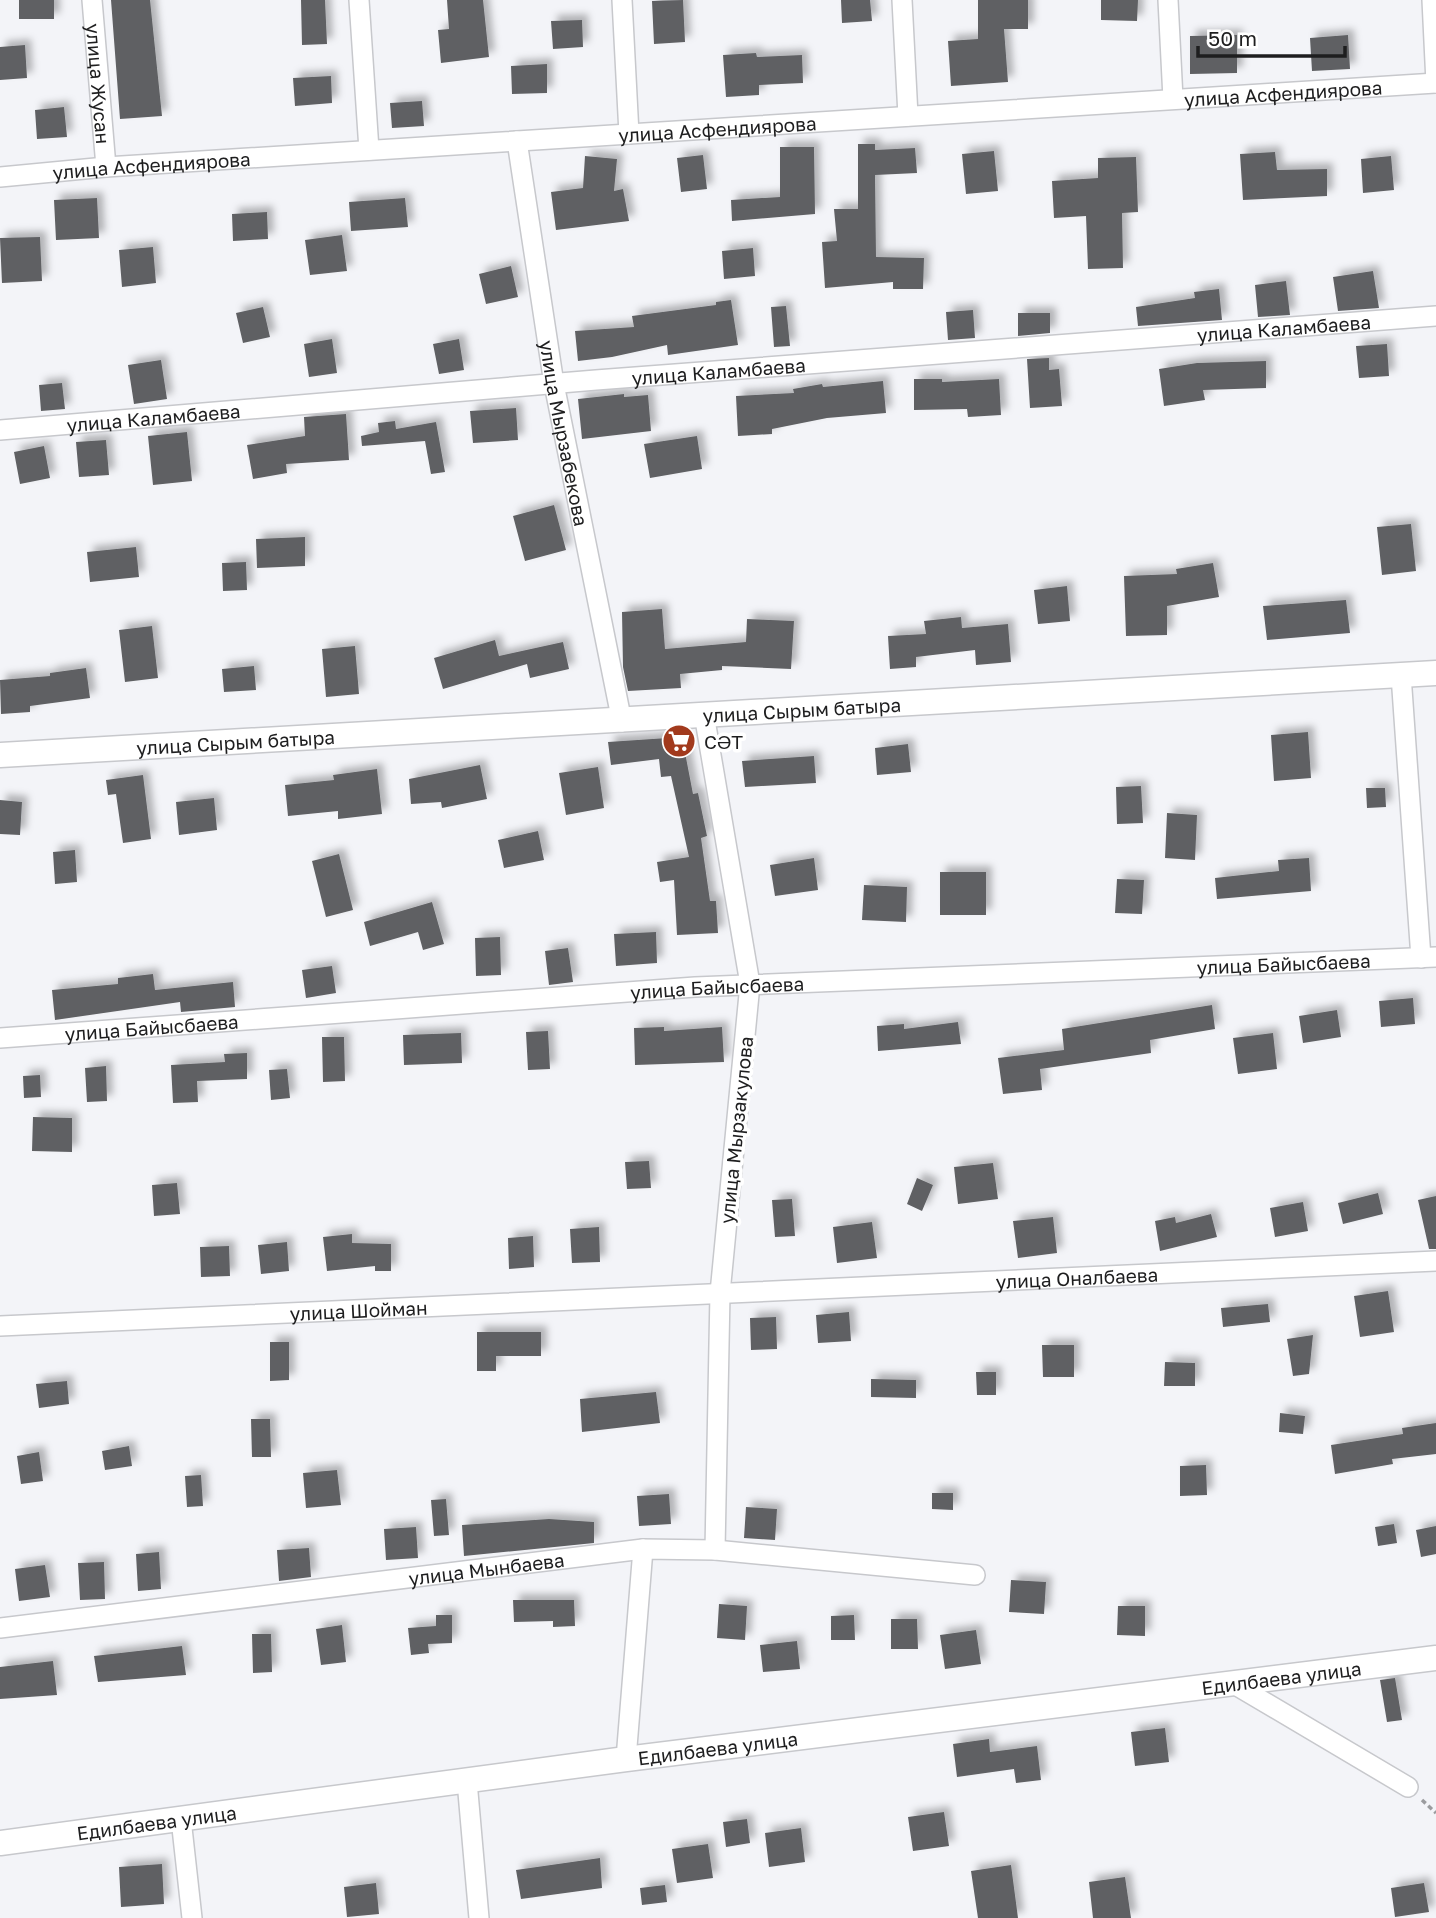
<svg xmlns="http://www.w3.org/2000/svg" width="1436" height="1918" font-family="'Golos Text',sans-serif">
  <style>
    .building { fill: #5f6063; filter: url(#shadow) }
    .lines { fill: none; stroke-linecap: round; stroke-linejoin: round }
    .minor-casing { stroke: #c7c8cc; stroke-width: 22 }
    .tertiary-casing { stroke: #c7c8cc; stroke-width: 27 }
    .path { stroke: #9b9c9f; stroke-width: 3.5; stroke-dasharray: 5 3.5; stroke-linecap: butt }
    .minor { stroke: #fff; stroke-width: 19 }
    .tertiary { stroke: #fff; stroke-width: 24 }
    .labels { text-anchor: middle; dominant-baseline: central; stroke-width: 7; stroke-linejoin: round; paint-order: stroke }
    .street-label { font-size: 19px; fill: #1e1e1f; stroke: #fff }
    .poi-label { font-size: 19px; fill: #1e1e1f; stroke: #fff; text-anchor: start }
  </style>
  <defs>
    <filter id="shadow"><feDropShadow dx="6" dy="-6" stdDeviation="3.5" flood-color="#0004"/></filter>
  </defs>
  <rect width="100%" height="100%" fill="#f3f4f8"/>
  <path class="building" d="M19 0H54V19H19Z
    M111 0H150L162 116 120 119Z
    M301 0H325L327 44 302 45Z
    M447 0H483L489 57 441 63 438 30 449 29Z
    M683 0 685 42 654 44 652 1Z
    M841 0H870L872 21 842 23Z
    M978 0H1028V29H1004L1008 82 951 86 948 41 978 39Z
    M1101 0H1138L1137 21 1101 20Z
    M582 20 583 47 553 49 551 21Z
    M1237 35V73L1190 74V36Z
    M1348 35 1350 69 1312 71 1310 38Z
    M25 45 27 78 0 80V47Z
    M756 53 757 57 802 55 803 83 759 85V95L726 97 723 55Z
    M547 64V93L512 94 511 66Z
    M331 76 332 103 295 106 293 78Z
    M422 101 424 126 392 128 390 103Z
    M64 107 67 137 37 139 35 110Z
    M858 144H875V150L915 148 917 173 875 175 876 257 924 258 923 289H893V282L825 288 822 242 837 241 834 209H858Z
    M780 147H814L815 214 732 221 731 200 780 197Z
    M994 151 998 191 966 194 962 154Z
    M1275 152 1277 170 1327 169V196L1243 200 1240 154Z
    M703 155 707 189 681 192 677 158Z
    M585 156 617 159 614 191 623 189 629 221 556 230 551 192 583 188Z
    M1391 156 1394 190 1363 193 1361 159Z
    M1136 157 1138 212 1122 213 1123 268 1088 269 1086 216 1054 218 1052 181 1098 178V158Z
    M97 198 99 238 56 240 54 200Z
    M405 198 408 227 351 231 349 202Z
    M267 212 268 239 233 241 232 214Z
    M342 235 347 271 310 275 305 240Z
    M40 237 42 281 2 283 0 238Z
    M153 247 156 283 122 287 119 250Z
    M753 248 755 276 724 279 722 251Z
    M511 266 518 297 486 304 479 274Z
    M1373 271 1379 308 1338 311 1333 277Z
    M1286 281 1290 315 1258 317 1255 285Z
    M1219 289 1222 320 1138 326 1136 307 1195 298 1194 292Z
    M731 300 738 345 668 355 667 345 612 357 578 361 575 331 634 327 632 316 716 305V302Z
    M786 306 790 346 774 347 771 307Z
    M263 307 270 337 243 343 236 313Z
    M973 310 975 338 948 340 946 312Z
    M1018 313H1050V333L1018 336Z
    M332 339 337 373 309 377 304 344Z
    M459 339 464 370 439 374 433 344Z
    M1387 344 1389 376 1359 378 1356 346Z
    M1049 358V370L1059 369 1062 406 1030 408 1027 359Z
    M161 360 167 399 134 404 128 365Z
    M1266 361V388L1203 390 1205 400 1164 406 1159 369 1197 363Z
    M914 379H942V382L999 379 1001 415 968 417 967 409 914 410Z
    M883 381 886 413 827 418 772 429V434L738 436 736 396 794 393 793 389 822 384 823 387Z
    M62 383 65 409 41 411 39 385Z
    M624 394V397L648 395 651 431 582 439 578 399Z
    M516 408 518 440 473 443 470 411Z
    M346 414 349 460 286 464 287 473 253 479 247 445 305 436 304 417Z
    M395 421 396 429 436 422 445 472 431 474 425 441 362 446 361 436 379 432 378 423Z
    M187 432 192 481 153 485 148 436Z
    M697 436 702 469 650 478 644 444Z
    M106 440 109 475 79 477 76 442Z
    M44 446 50 478 20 484 14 452Z
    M554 505 566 550 525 561 513 516Z
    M1411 524 1416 571 1382 575 1377 527Z
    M305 537V566L257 568 256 539Z
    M136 547 139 577 90 582 87 552Z
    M246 562 247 590 223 591 222 563Z
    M1213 563 1219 597 1167 606V635L1126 636 1124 576 1177 574 1176 569Z
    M1067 586 1070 621 1038 624 1034 590Z
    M1346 600 1350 633 1267 640 1263 606Z
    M662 609 665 649 746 642 747 619 794 621 791 669 722 666V670L680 674 681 688 628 691 623 667 622 612Z
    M961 617 962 628 1008 624 1011 662 976 665 975 650 916 657V667L890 669 888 636 926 634 924 621Z
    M152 626 158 678 125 682 119 630Z
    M495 640 499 656 563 642 569 669 530 678 527 664 443 689 434 658Z
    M355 646 359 694 326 697 322 649Z
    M254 666 256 690 224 692 222 669Z
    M86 668 90 698 30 706V712L1 714 0 680 50 676V673Z
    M1308 732 1311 778 1274 781 1271 735Z
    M682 737 693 794 698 793 707 836 701 838 710 901H716L718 933 677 935 674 880 660 882 657 862 689 857 671 776 661 777 659 759 611 765 608 742Z
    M908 744 911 772 877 775 875 748Z
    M814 756 816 783 745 787 742 761Z
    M480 765 487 799 442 808 441 802 411 804 409 779Z
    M598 767 604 808 566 815 559 773Z
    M377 769 382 814 338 819V811L288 816 285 785 334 780 333 775Z
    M143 775 151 839 123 843 116 794 108 795 106 780Z
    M1141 786 1143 823 1117 824 1116 787Z
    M1366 788H1385L1386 807 1367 808Z
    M214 798 217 830 179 835 176 802Z
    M0 800 22 802 20 835 0 834Z
    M1167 813 1197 815 1195 860 1165 858Z
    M538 831 544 860 504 868 498 840Z
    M75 850 77 882 55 884 53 852Z
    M339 854 353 910 326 917 312 861Z
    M814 858 818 890 775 896 770 865Z
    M1309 858 1311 891 1217 899 1215 878 1279 871 1278 860Z
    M940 872H986V915H940Z
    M1117 879 1144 880 1142 914 1115 913Z
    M864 885 907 887 906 922 862 920Z
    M432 902 444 944 423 950 418 932 370 946 364 922Z
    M656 932 657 963 616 966 614 934Z
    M500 937 501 975 476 976 475 938Z
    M568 948 573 982 549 985 545 951Z
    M332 966 336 993 306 998 302 970Z
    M153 974 155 990 233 982 235 1007 181 1012 180 1002 55 1020 52 990 118 984V978Z
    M1413 998 1415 1024 1381 1027 1379 1001Z
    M1212 1005 1215 1029 1150 1040 1151 1053 1040 1069 1042 1090 1003 1094 998 1058 1064 1050 1062 1029Z
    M1337 1010 1341 1037 1303 1043 1299 1016Z
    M958 1022 961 1044 878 1051 877 1026 904 1024V1029Z
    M664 1027V1031L722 1027 724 1062 635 1065 634 1028Z
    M548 1031 550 1069 528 1070 526 1032Z
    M461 1033 462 1063 404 1065 403 1035Z
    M1273 1033 1277 1069 1238 1074 1233 1038Z
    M322 1037H344L345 1081 323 1082Z
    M247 1053V1079L197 1081 198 1102 173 1103 171 1065 225 1062 224 1054Z
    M106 1066 107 1101 87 1102 85 1068Z
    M287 1069 290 1098 271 1100 269 1070Z
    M40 1075 41 1097 24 1098 23 1076Z
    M33 1117 72 1118V1152L32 1151Z
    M649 1161 651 1188 627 1189 625 1162Z
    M993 1163 998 1199 958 1204 954 1167Z
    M917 1178 933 1185 922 1211 907 1204Z
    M177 1183 180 1214 154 1216 152 1185Z
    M1378 1193 1383 1214 1343 1224 1338 1203Z
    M1436 1196V1249H1429L1418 1200Z
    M792 1199 795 1236 775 1237 772 1200Z
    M1303 1202 1308 1231 1275 1237 1270 1208Z
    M1211 1214 1217 1237 1160 1251 1155 1221 1175 1217 1176 1223Z
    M1053 1217 1057 1253 1018 1258 1013 1221Z
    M872 1222 877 1258 837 1263 833 1227Z
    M599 1227 600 1262 572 1263 570 1229Z
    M352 1234V1243L391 1244V1271H375V1266L327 1271 323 1237Z
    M533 1236 534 1267 509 1269 508 1238Z
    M287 1242 289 1271 261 1274 258 1245Z
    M229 1246 230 1276 201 1277 200 1247Z
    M1388 1291 1394 1332 1360 1337 1354 1296Z
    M1268 1304 1270 1322 1223 1327 1221 1308Z
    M849 1312 851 1341 818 1343 816 1315Z
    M776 1317 777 1349 751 1350 750 1318Z
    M477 1332H541V1356H496V1371H477Z
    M1313 1335 1309 1374 1293 1376 1287 1339Z
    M270 1342H289V1380L270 1381Z
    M1042 1345H1074V1377H1043Z
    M1165 1362 1195 1363V1386H1164Z
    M976 1372H996V1395H977Z
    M871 1379 916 1380V1398L871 1397Z
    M67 1381 69 1404 39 1408 36 1384Z
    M656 1392 660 1423 582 1432 580 1399Z
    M1280 1413 1305 1416 1303 1434 1279 1432Z
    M251 1419H270L271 1457H252Z
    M1436 1423V1454L1392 1459 1393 1464 1335 1474 1331 1445 1403 1434 1402 1428Z
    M129 1446 132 1466 105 1470 102 1451Z
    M39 1452 43 1481 21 1484 17 1456Z
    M1206 1465 1207 1495 1180 1496V1466Z
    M337 1470 341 1505 306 1508 303 1473Z
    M201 1475 203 1506 187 1507 185 1476Z
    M932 1493H953V1510L932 1509Z
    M669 1494 671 1524 639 1526 637 1496Z
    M446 1499 449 1535 434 1536 431 1500Z
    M746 1507 777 1509 775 1540 744 1538Z
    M549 1519 594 1522V1543L464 1556 462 1525Z
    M1394 1524 1397 1543 1378 1546 1375 1527Z
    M1436 1526V1554L1421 1557 1416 1530Z
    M416 1527 418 1558 386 1560 384 1529Z
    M309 1548 311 1577 279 1581 277 1550Z
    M159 1552 161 1589 138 1591 136 1554Z
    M104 1562 105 1599 80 1600 78 1563Z
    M45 1565 50 1597 19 1601 15 1569Z
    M1011 1580 1046 1582 1044 1614 1009 1612Z
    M513 1600H574L575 1626 553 1627V1621L514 1622Z
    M719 1604 747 1606 745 1640 717 1638Z
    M1118 1606H1145V1636L1117 1635Z
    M436 1615H452V1643L428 1644 429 1653 411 1655 408 1628 436 1626Z
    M854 1615 855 1640H831V1616Z
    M891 1619H917L918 1649H891Z
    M342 1625 346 1662 321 1665 316 1629Z
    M976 1630 981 1664 945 1669 940 1635Z
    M252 1634H271L272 1672 253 1673Z
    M797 1641 800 1669 763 1672 760 1645Z
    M182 1646 186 1675 98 1682 94 1656Z
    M53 1661 57 1695 0 1699V1667Z
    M1395 1678 1402 1720 1387 1722 1380 1680Z
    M1165 1728 1169 1762 1135 1766 1131 1732Z
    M989 1739 990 1752 1037 1746 1041 1780 1016 1783 1014 1769 957 1777 953 1744Z
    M944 1812 949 1846 913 1851 908 1817Z
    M747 1819 750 1843 726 1847 723 1822Z
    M801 1828 805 1862 769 1867 765 1833Z
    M708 1844 713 1878 677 1883 672 1849Z
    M600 1858 602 1888 521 1899 516 1870Z
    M162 1864 164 1904 121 1907 119 1867Z
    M1011 1865 1018 1918H978L971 1871Z
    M1125 1877 1131 1918H1093L1089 1882Z
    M376 1883 379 1914 347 1917 344 1887Z
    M1424 1883 1429 1912 1395 1917 1391 1888Z
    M665 1885 667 1902 642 1905 640 1888Z"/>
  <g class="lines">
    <defs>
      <g id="minor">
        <path id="s1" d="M92 0 106 167"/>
        <path d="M359 0 369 150"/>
        <path d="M622 0 629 134"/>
        <path d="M902 0 908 116"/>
        <path d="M1168 0 1173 99"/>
        <path d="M1432 0 1436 83"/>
        <path id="s2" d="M517 141 554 384 622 722"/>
        <path id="s3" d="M0 177 106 167 1436 83"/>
        <path id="s4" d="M0 430 596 380 1436 316"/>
        <path d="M1401 675 1421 958"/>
        <path d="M704 714 750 984 720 1293 715 1550"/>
        <path id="s5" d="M0 1038 695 987 1436 957"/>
        <path id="s6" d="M0 1326 1436 1261"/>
        <path id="s7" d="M0 1628 643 1549 715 1550 975 1575"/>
        <path d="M1234 1684 1408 1787"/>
        <path d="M626 1759 643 1549"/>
        <path d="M467 1781 479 1918"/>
        <path d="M181 1819 192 1918"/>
      </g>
      <g id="tertiary">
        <path id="s8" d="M0 755 1436 673"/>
        <path id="s9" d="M0 1843 626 1759 1436 1658"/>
      </g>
    </defs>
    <use href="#minor" class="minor-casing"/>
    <use href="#tertiary" class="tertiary-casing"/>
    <path class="path" d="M1422 1800 1436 1813"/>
    <use href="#minor" class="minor"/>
    <use href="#tertiary" class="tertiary"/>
  </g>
  <defs>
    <symbol id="supermarket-disc" viewBox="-11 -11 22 22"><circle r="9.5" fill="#a23a1d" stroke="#fff"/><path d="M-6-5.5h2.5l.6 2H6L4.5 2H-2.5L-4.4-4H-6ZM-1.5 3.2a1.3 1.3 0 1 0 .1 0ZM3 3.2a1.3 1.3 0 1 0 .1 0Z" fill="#fff"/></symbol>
  </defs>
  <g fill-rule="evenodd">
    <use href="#supermarket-disc" x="660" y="722" width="38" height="38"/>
  </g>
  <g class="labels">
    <g class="street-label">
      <text stroke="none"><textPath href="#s1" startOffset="84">улица Жусан</textPath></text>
      <text stroke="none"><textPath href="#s3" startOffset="1286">улица Асфендиярова</textPath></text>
      <text stroke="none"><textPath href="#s3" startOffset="719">улица Асфендиярова</textPath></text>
      <text stroke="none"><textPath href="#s3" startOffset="152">улица Асфендиярова</textPath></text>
      <text stroke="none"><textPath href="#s4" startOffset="1288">улица Каламбаева</textPath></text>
      <text stroke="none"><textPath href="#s4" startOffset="721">улица Каламбаева</textPath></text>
      <text stroke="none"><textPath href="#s4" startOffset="154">улица Каламбаева</textPath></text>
      <text stroke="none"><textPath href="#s2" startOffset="296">улица Мырзабекова</textPath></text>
      <text stroke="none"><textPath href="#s8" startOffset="803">улица Сырым батыра</textPath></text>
      <text stroke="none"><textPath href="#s8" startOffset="236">улица Сырым батыра</textPath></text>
      <text stroke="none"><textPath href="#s5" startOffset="1286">улица Байысбаева</textPath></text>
      <text stroke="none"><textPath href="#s5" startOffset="719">улица Байысбаева</textPath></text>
      <text stroke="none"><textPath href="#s5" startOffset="152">улица Байысбаева</textPath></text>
      <text transform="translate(736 1130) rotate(-84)">улица Мырзакулова</text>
      <text stroke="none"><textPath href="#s6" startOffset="1078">улица Оналбаева</textPath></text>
      <text stroke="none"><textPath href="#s6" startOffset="359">улица Шойман</textPath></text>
      <text stroke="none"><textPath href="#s7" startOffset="490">улица Мынбаева</textPath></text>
      <text stroke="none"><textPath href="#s9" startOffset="1292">Едилбаева улица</textPath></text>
      <text stroke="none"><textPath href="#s9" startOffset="724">Едилбаева улица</textPath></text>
      <text stroke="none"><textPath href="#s9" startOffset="158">Едилбаева улица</textPath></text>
    </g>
    <g class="poi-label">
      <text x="704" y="741">СƏТ</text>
    </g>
  </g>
  <path d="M1198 46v10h147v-10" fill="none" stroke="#1e1e1f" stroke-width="3.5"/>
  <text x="1208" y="46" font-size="21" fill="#1e1e1f" stroke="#ffffff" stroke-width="5" paint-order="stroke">50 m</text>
</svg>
